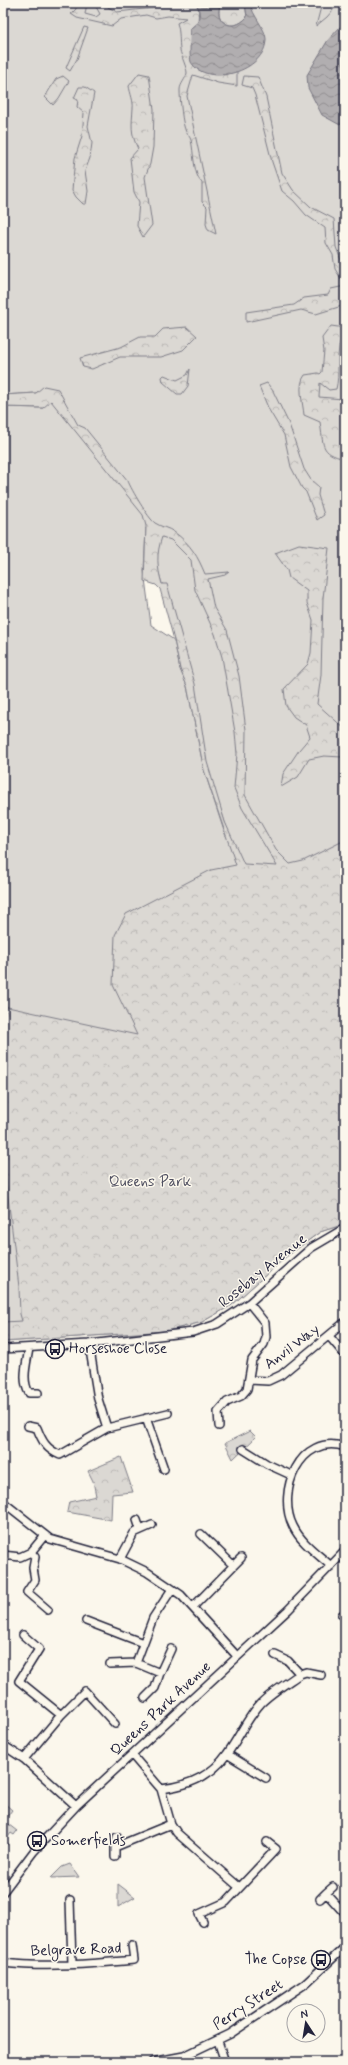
<svg xmlns="http://www.w3.org/2000/svg" width="348" height="2065" font-family="Mynerve,sans-serif">
  <style>
    .green { fill: #dbd8d3; stroke: #7e7d87; fill-rule: evenodd }
    .forest { fill: url(#forest-crowns); stroke: #7e7d87; fill-rule: evenodd }
    .water { fill: url(#water-waves); stroke: #787681 }
    .lines { fill: none; stroke-linecap: round; stroke-linejoin: round }
    .minor-casing { stroke: #22223b; stroke-width: 10 }
    .minor { stroke: #fbf7ec; stroke-width: 7 }
    .labels { text-anchor: middle; dominant-baseline: central; stroke-width: 3; stroke-linejoin: round; paint-order: stroke }
    .park-label { font-size: 15px; fill: #505061; stroke: #fbf7ec }
    .street-label { font-size: 15px; fill: #22223b; stroke: #fbf7ec }
    .poi-label { font-size: 15px; fill: #22223b; stroke: #fbf7ec; text-anchor: start }
  </style>
  <defs>
    <pattern id="forest-crowns" width="20" height="18" patternUnits="userSpaceOnUse"><rect width="20" height="18" fill="#dbd8d3"/><path d="M2 6a3 3 0 1 1 6 0M12 15a3 3 0 1 1 6 0" fill="none" stroke="#bcb9b6"/></pattern>
    <pattern id="water-waves" width="16" height="10" patternUnits="userSpaceOnUse"><rect width="16" height="10" fill="#b1aeb0"/><path d="M0 5q4-4 8 0t8 0" fill="none" stroke="#908d90"/></pattern>
  </defs>
  <rect width="100%" height="100%" fill="#fbf7ec"/>
  <filter id="ink" filterUnits="userSpaceOnUse"><feTurbulence type="fractalNoise" baseFrequency=".025" numOctaves="2"/><feDisplacementMap in="SourceGraphic" scale="8" xChannelSelector="R" yChannelSelector="G"/><feConvolveMatrix kernelMatrix="1 2 1 2 8 2 1 2 1" color-interpolation-filters="sRGB"/></filter>
  <g filter="url(#ink)">
    <path class="green" d="M3 3H345V1224L320 1232 287 1256 232 1305 202 1322 167 1331 3 1342V407L43 408 36 393 3 395ZM146 528 191 685 204 762 234 848 225 834 204 770 187 686 180 669 174 640 151 625 144 571Z
      M4 1803 12 1810 4 1821 17 1831 14 1835 11 1833 5 1841 8 1844 4 1848 3 1847Z
      M70 1864 79 1877 51 1878 62 1867Z
      M118 1884 135 1897 118 1907Z"/>
    <path class="forest" d="M76 3H87L85 14 96 17 100 14 94 3H107L108 7 117 12 153 8 151 7H140L130 3H195L199 7 198 22 190 29 197 69C211 75 223 76 237 71V86L218 83 193 75 187 96 216 234 208 230 206 224 207 207 202 202V183C193 175 194 152 191 140 190 137 188 135 186 132 182 124 180 100 180 90 180 84 186 79 187 73 187 68 181 56 180 50 179 41 180 32 177 23L186 18 168 16 156 18 146 15 121 19 112 26 77 18 71 14 76 9Z
      M221 3H245L247 17C233 34 212 22 221 3Z
      M322 3H339L327 17 316 26Z
      M84 27 88 28 77 59 70 71 66 68 68 63Z
      M139 73 149 75 154 109 153 147 150 164 145 177 152 225 143 237 137 226 139 202 134 192 130 158 138 149C130 132 132 125 133 108 134 102 130 93 129 86Z
      M63 76 69 81 59 98 53 105 45 97 56 79Z
      M244 76 258 77 266 97 282 173 293 190 311 207 334 219 336 247 345 271V285L335 269 333 255 326 243 325 228 306 215 294 201 282 191 272 162 255 95 252 88 242 85Z
      M79 87H85L94 93 88 126 92 143 90 158 85 171 88 191 86 204H83L76 197 72 190 75 158 82 136 84 113 77 107 78 100 74 98Z
      M345 286V310L342 306 316 314 301 310 246 322V312L294 305 304 298 328 295 331 289Z
      M331 326 345 328V341L340 342C336 358 340 374 336 389L329 390 320 383 319 397 343 399 342 441 345 442V459C319 453 324 445 320 422L304 415C303 403 297 385 305 375L318 373 320 374 322 372 324 351 322 338Z
      M187 327 197 336 183 350 161 357H120L92 369 83 367 80 358 121 347 140 337H155L163 329Z
      M190 369 188 386 182 394H177L163 382 162 377 164 375 177 380 187 375Z
      M267 383 273 391 289 424 304 469 311 480 319 487 318 495 324 515 317 520 306 492 302 488 291 467 284 435 269 410 259 386Z
      M44 386 58 389 78 425 85 428 128 481C131 489 148 518 155 523 161 527 169 528 174 532 191 544 198 557 205 574L229 572 225 575 208 579 214 608 227 630 239 676 246 730 245 795 276 850 290 864 303 861 345 840V1224L320 1232 287 1256 232 1305 202 1322 167 1331 3 1342V1322L22 1321 20 1314 19 1287 3 1156V1006L137 1035 113 985 115 935 126 914 211 870 236 865 204 770 187 686 180 669 174 640 160 589 156 585 144 581 146 526 143 515 51 401 43 408 3 407V395L36 393ZM162 537 171 540 191 560 195 590 215 634 222 657 235 732 237 754 234 788 242 808 277 866 244 864 225 822 207 762 195 684 167 584H162C157 567 156 554 162 537Z
      M299 544 329 548 323 598 321 675 317 704 345 729V755L342 757 324 756 309 759 298 777 281 787 283 774 299 750 310 737 306 725 294 717 286 706 284 689 308 664 311 653 313 620 307 603V591L289 578 287 570 275 553Z
      M250 1431 256 1437 233 1459 225 1443Z
      M121 1457 133 1492 112 1494 111 1520 67 1512 69 1502 96 1496 93 1481 88 1471Z"/>
    <path class="water" d="M195 3H221C212 22 233 34 247 17L245 3H250C252 15 266 29 266 39 266 72 206 88 191 62 189 56 191 37 190 29L198 22C200 14 200 9 195 3Z
      M342 25H345V120L340 125 322 115 308 88 307 75 328 40Z"/>
    <g class="lines">
      <defs>
        <path id="minor" d="M329 1336 345 1355
          M89 1344 98 1399 107 1428 168 1413
          M29 1348C27 1363 21 1379 29 1393H38
          M3 1349 89 1344 193 1332 217 1324 249 1303 311 1248 345 1228
          M249 1380 268 1381 281 1375 345 1322
          M146 1418 164 1469
          M28 1426 37 1428C42 1441 46 1449 60 1455L107 1428
          M219 1426 218 1412 227 1402 241 1396 247 1389 252 1360 264 1344 266 1337 265 1323 249 1303
          M243 1449 267 1464 291 1475
          M3 1502 50 1539 120 1559 147 1572 181 1595 236 1655
          M137 1520 140 1529
          M201 1534 233 1565
          M45 1535 31 1552 35 1557 33 1568 35 1580 27 1592 48 1610
          M3 1555 20 1557 31 1552
          M120 1559 134 1533 152 1525
          M331 1566C318 1554 301 1543 293 1526 276 1492 300 1432 345 1447
          M193 1607 241 1558
          M342 1615 345 1616
          M86 1621 143 1643
          M23 1635 39 1649 19 1681 61 1715
          M171 1649 160 1673 136 1663 153 1618 172 1589
          M275 1655 288 1661 300 1674
          M110 1664 136 1663
          M145 1698 155 1688 160 1673
          M3 1745 24 1759 76 1806
          M227 1754 266 1778
          M132 1755 161 1789 171 1824 177 1833 239 1887
          M24 1759 61 1715 85 1691 115 1724
          M161 1789C187 1786 212 1776 227 1754 239 1738 247 1718 261 1703 272 1692 287 1683 300 1674L306 1672 321 1675
          M115 1847 117 1837
          M115 1857V1847L171 1824
          M3 1892 34 1851 76 1806 288 1610 345 1551
          M326 1893 333 1887
          M320 1899 326 1893 345 1914
          M70 1900 72 1964
          M203 1922 199 1914 226 1902 276 1849 267 1842
          M3 1963C47 1968 91 1964 134 1960L132 1945
          M218 2041 225 2062
          M152 2062 184 2056 230 2034 305 1984 345 1947"/>
      </defs>
      <use href="#minor" class="minor-casing"/>
      <use href="#minor" class="minor"/>
    </g>
  </g>
  <defs>
    <symbol id="bus-ring" viewBox="-11 -11 22 22"><circle r="9.5" fill="#fbf7ec" stroke="#22223b" stroke-width="1.5"/><path d="M-5-6H5V4H4V6H2V4H-2V6H-4V4H-5ZM-3.5-4V0h7V-4ZM-3.5 1.2v1.5H-2V1.2ZM2 1.2v1.5H3.5V1.2Z" fill="#22223b"/></symbol>
  </defs>
  <g fill-rule="evenodd">
    <use href="#bus-ring" x="44" y="1338" width="22" height="22"/>
    <use href="#bus-ring" x="26" y="1830" width="22" height="22"/>
    <use href="#bus-ring" x="310" y="1949" width="22" height="22"/>
  </g>
  <g class="labels">
    <g class="park-label">
      <text x="150" y="1182">Queens Park</text>
    </g>
    <g class="street-label">
      <text transform="translate(263 1271) rotate(-39)">Rosebay Avenue</text>
      <text transform="translate(292 1347) rotate(-37)">Anvil Way</text>
      <text transform="translate(161 1709) rotate(-43)">Queens Park Avenue</text>
      <text transform="translate(76 1950) rotate(-2)">Belgrave Road</text>
      <text transform="translate(248 2005) rotate(-33)">Perry Street</text>
    </g>
    <g class="poi-label">
      <text x="69" y="1349">Horseshoe Close</text>
      <text x="51" y="1841">Somerfields</text>
      <text x="307" y="1960" text-anchor="end">The Copse</text>
    </g>
  </g>
  <rect width="348" height="2065" fill="none" stroke="#fbf7ec" stroke-width="16"/>
  <rect x="8" y="8" width="332" height="2049" fill="none" stroke="#22223b" stroke-width="1.5" filter="url(#ink)"/>
  <g transform="translate(306 2023) rotate(348)"><circle r="19" fill="#fbf7ec" stroke="#a4a2a5"/>
  <path d="M0-3L7 15L0 10L-7 15Z" fill="#22223b"/>
  <text y="-6" font-size="11" font-weight="bold" text-anchor="middle" fill="#22223b">N</text>
  </g>
</svg>
